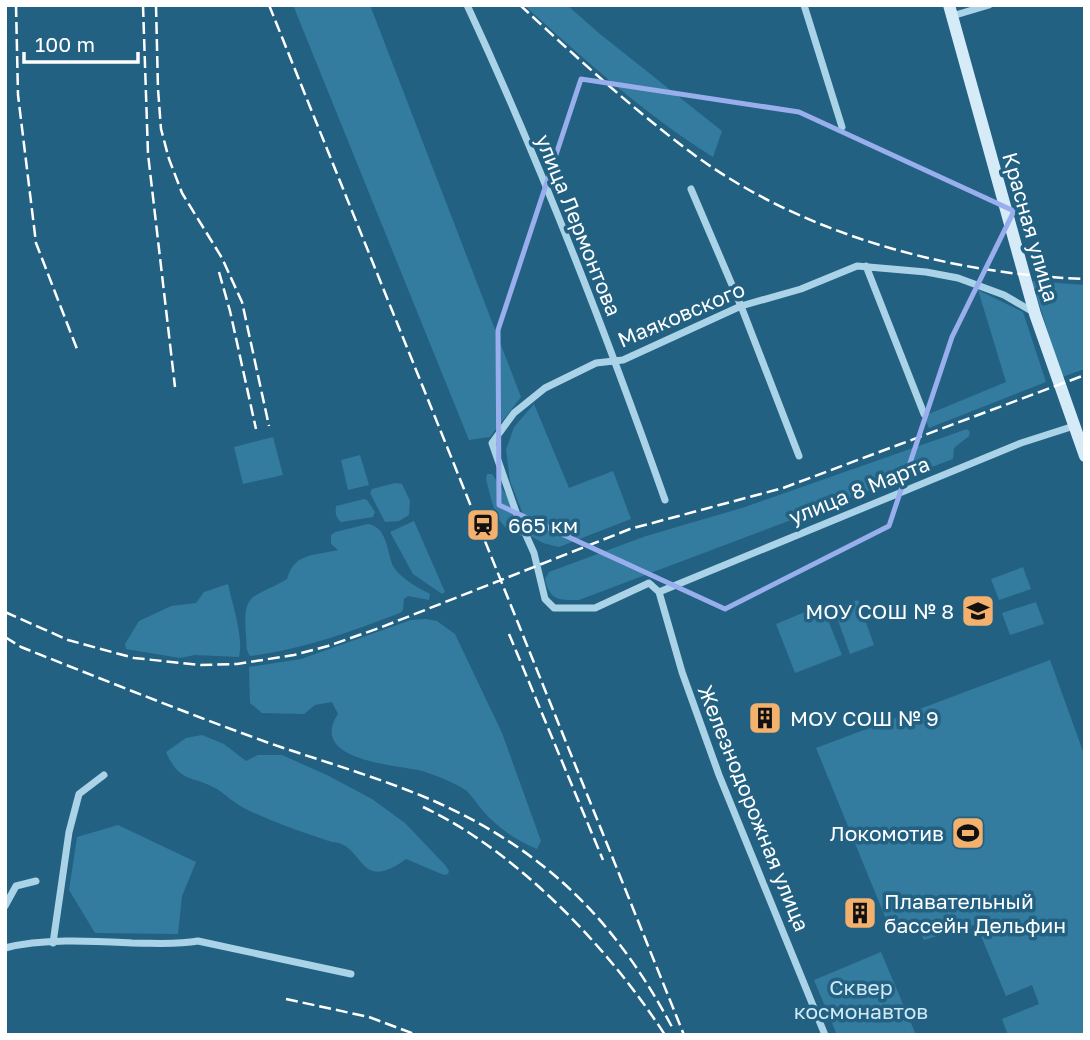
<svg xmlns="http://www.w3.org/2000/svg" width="1090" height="1040" font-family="'Golos Text',sans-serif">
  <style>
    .green { fill: #337b9f }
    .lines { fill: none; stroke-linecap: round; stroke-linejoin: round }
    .street { stroke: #abd3e8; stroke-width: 7 }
    .secondary { stroke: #d5ebf7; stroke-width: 12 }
    .rail { stroke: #fff; stroke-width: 2.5; stroke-dasharray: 12 5; stroke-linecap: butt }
    .marked { fill: none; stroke: #99afed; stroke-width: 5; stroke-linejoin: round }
    .labels { text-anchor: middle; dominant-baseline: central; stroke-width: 7; stroke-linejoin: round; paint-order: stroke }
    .street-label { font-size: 21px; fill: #fff; stroke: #236183 }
    .poi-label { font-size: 21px; fill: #fff; stroke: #236183; text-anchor: start }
    .park-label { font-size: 21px; fill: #cfe9f6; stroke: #236183 }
  </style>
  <rect width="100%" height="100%" fill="#236183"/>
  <path class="green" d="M293 5H370L521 397 490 437 469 440Z
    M524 5H567L600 34 722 131 713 157C644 114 584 59 524 5Z
    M1032 281 1085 285V369L1062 377Z
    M978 290 1023 312 1046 382 929 428 924 416 1006 382Z
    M534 404 569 488 613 471 631 519 559 547 543 543 532 537 510 481 506 450 514 427Z
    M967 429 970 432 969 436 954 448 953 459 579 600C559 600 550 601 545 579L549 572 646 536 745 507Z
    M273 437 283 475 243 484 234 447Z
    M360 455 369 485 348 490 341 460Z
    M487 474H492L507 496 522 536C495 530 492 501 486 479Z
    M395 483 402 484 410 501 409 515 399 521 385 522 370 493 372 489Z
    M364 499 367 500 375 512 373 517 341 522C336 517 335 514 336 506Z
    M414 521 445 592 442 594 413 574 390 532Z
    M368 524C388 527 387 553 393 566 400 578 418 588 430 594L429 600 408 596 404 599 403 610 400 613C352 631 302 650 250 656 245 649 247 643 246 635 242 590 254 599 287 579 295 552 314 556 338 550L331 544V535L335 532Z
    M1023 567 1031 589 999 600 991 579Z
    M228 584C232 603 244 638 239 657L195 655 180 658 126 649 125 644 139 621 171 606 196 603 204 592Z
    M858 600 874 645 850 654 834 609Z
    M1036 602 1044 624 1010 635 1002 613Z
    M805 612 810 621 826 615 842 655 795 673 776 624Z
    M426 619 437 621 455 634 502 733 541 841 537 849C517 841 498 828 484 812 478 806 473 797 467 791 455 783 436 775 422 771 398 765 307 761 338 714L332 702 315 705 304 714 262 713 250 703 249 667 301 659 411 620Z
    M1050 660 1085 757V1035H1008L1002 1019 1039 1004 1032 985 1006 996 981 936 985 929 996 925 993 919 924 940C918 924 904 919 888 924L816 748Z
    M202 735 224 744 246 761 258 755H282L327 775 372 799 405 823 445 865 449 871 448 874 444 875 406 859C357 895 365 843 332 842 302 832 272 822 244 808 234 803 226 795 217 789 193 775 180 784 166 752L186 738Z
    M118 825 196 862 182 896 178 934 95 933 69 890 77 837Z
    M881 952 916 1035H837L814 980Z"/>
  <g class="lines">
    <path class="street" d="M467 5C542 166 606 333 665 500
      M804 5 842 127
      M952 16 989 5
      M691 189 741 306 799 456
      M866 266 924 414
      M659 592 649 583 595 608H554L545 599 534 553 517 515 492 443 514 413 545 388 596 363 623 360 741 306 801 289 857 266 926 272 958 278 1004 295 1035 313
      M659 592 682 672 719 775 825 1035
      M659 592 1021 443 1074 426
      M5 906 16 886 36 881
      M53 943 69 832 79 794 104 775
      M5 948C43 938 93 941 132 943 154 943 176 945 198 941L351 974"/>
    <path class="secondary" d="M949 5 1035 314 1085 456"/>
    <path class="rail" d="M16 5 18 95 36 243 77 349
      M143 5 148 154 175 387
      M156 5 158 89 161 129 169 159 182 193 222 258 242 302 269 426
      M269 5 684 1035
      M520 5C573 54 627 104 685 148 796 233 947 274 1085 279
      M219 272 230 311 256 429
      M5 612 68 640 134 658 201 665 237 664 294 655 328 646 382 627 630 529 783 488 1085 375
      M509 634 603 860
      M5 637 21 647C104 680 186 713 269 743 324 762 381 778 434 801 546 851 615 920 672 1027
      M423 807C517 851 609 948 665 1035
      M286 999 369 1017 417 1035"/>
  </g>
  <path class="marked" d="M581 79 799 112 1014 211 952 337 889 526 725 609 499 505 498 330Z"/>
  <defs>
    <symbol id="station-square" viewBox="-11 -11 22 22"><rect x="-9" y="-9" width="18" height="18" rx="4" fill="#f4b16d" stroke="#236183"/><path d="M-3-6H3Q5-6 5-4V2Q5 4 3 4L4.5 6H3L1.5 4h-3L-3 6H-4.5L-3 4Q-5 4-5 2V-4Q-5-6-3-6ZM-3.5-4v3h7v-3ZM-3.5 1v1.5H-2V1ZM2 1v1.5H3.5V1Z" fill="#111"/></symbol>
    <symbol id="school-square" viewBox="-11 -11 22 22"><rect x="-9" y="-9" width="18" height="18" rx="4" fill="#f4b16d" stroke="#236183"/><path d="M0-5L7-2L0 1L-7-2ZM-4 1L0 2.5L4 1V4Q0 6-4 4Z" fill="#111"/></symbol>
    <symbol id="building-square" viewBox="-11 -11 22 22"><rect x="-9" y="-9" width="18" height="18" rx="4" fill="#f4b16d" stroke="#236183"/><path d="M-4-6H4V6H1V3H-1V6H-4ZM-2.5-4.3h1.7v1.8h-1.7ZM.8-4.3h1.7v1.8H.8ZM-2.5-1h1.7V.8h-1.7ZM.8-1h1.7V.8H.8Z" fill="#111"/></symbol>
    <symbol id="stadium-square" viewBox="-11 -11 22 22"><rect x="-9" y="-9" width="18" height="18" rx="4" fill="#f4b16d" stroke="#236183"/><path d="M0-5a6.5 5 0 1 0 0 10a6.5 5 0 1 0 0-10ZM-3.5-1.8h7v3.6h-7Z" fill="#111"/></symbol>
  </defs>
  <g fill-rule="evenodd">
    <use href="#station-square" x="464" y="506" width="38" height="38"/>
    <use href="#school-square" x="959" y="592" width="38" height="38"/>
    <use href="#building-square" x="746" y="699" width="38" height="38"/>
    <use href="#stadium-square" x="949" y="814" width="38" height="38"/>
    <use href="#building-square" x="841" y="894" width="38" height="38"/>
  </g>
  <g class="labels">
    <g class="street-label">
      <text transform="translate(579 225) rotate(68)">улица Лермонтова</text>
      <text transform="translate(1031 227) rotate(74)">Красная улица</text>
      <text transform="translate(681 314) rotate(-23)">Маяковского</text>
      <text transform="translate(859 490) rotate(-22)">улица 8 Марта</text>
      <text transform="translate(754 808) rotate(68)">Железнодорожная улица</text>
    </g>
    <g class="poi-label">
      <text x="508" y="525">665 км</text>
      <text x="954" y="611" text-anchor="end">МОУ СОШ № 8</text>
      <text x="790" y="718">МОУ СОШ № 9</text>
      <text x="944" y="833" text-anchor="end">Локомотив</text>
      <text x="884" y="901">Плавательный<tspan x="884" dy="24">бассейн Дельфин</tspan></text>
    </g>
    <g class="park-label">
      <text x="861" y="987">Сквер<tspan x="861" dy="24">космонавтов</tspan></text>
    </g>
  </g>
  <rect width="1090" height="1040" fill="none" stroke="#ffffff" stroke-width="14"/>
  <path d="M24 52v10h114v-10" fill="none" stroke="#ffffff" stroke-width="3.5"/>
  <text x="35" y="52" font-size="21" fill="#ffffff" stroke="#236183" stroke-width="5" paint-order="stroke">100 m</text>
</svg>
